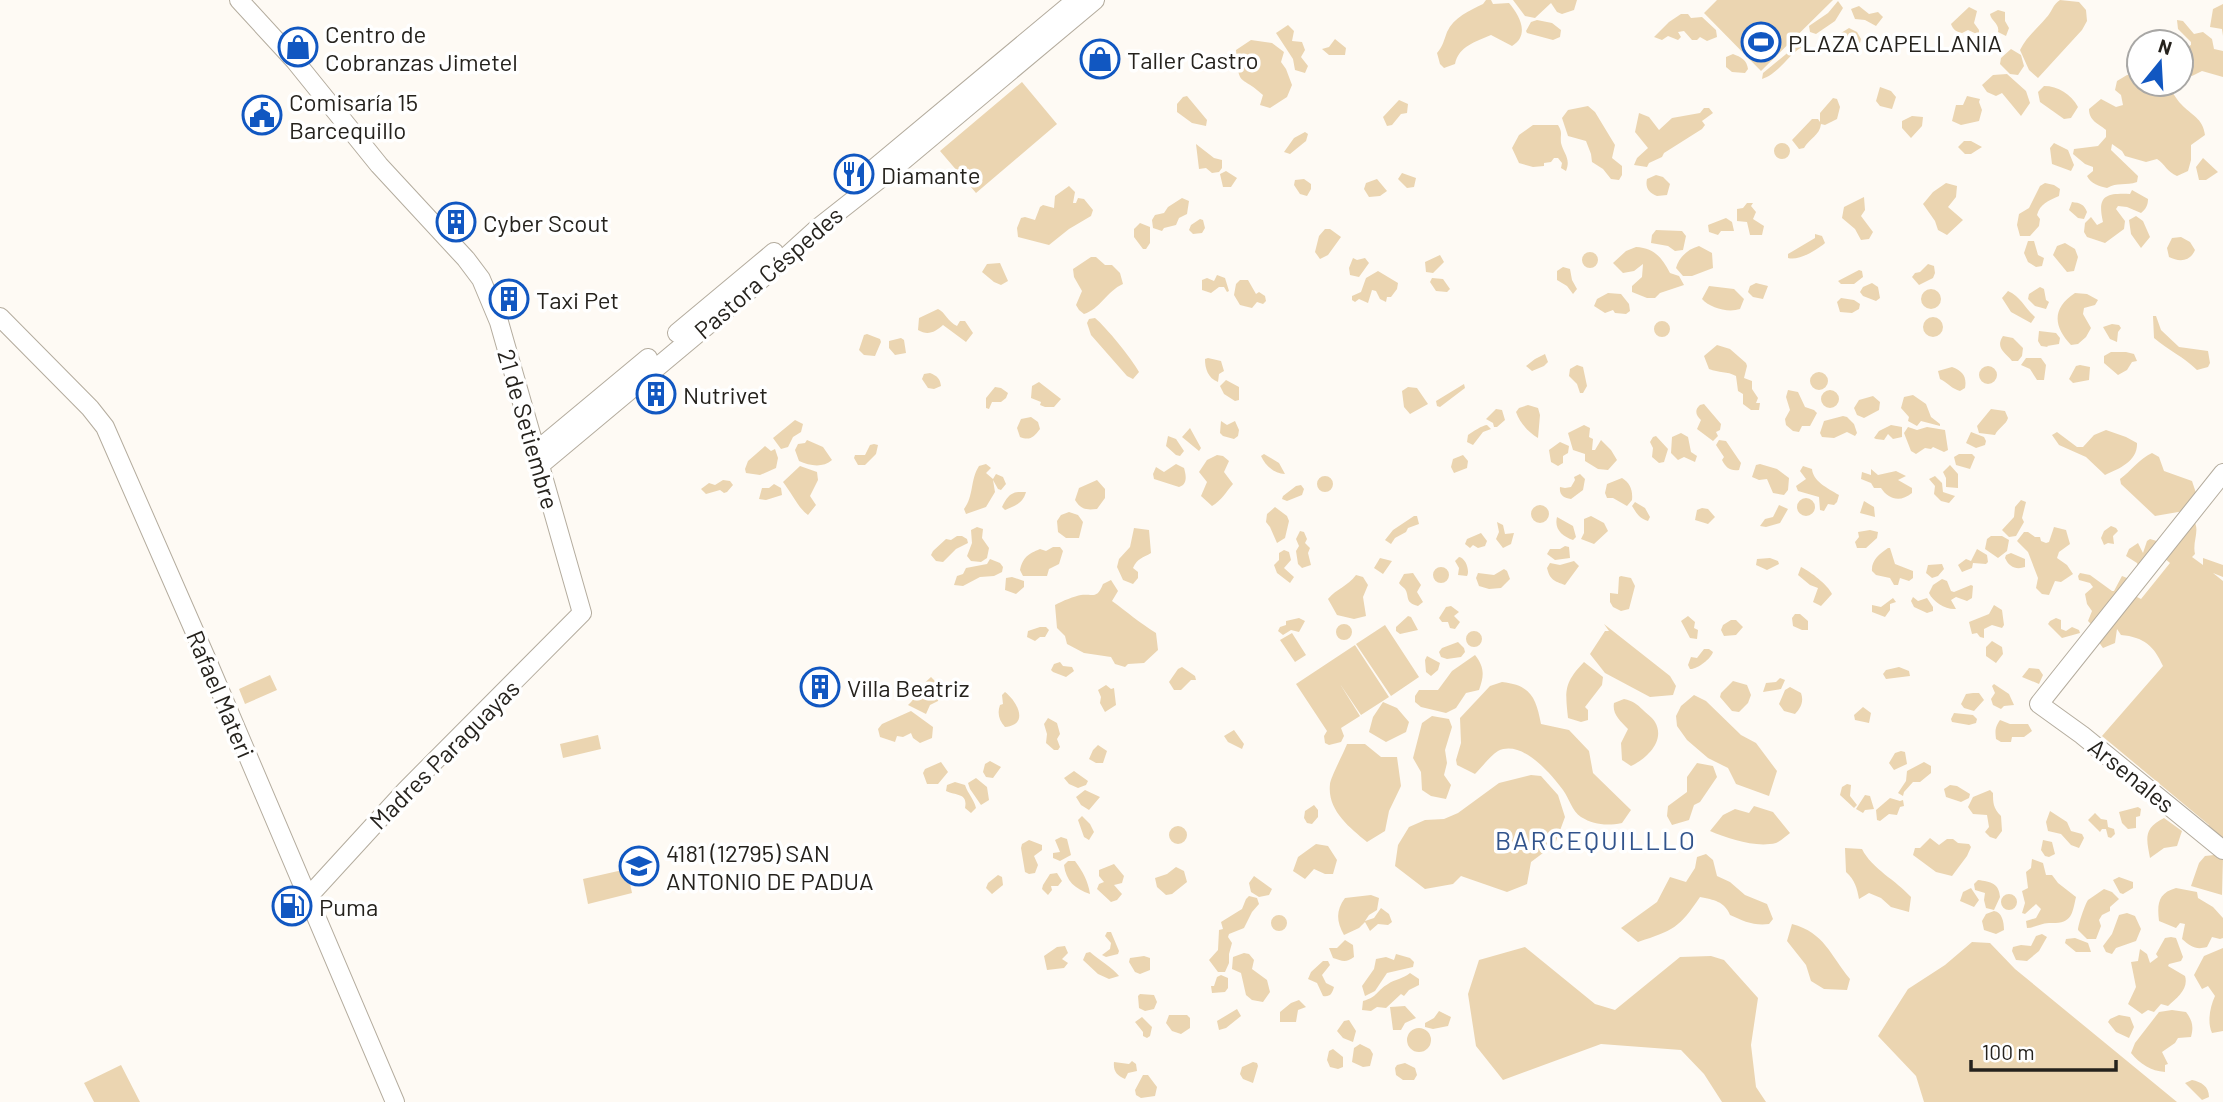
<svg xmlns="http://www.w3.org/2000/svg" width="2223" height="1102" font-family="Barlow,sans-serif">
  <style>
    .green { fill: #ebd5b1 }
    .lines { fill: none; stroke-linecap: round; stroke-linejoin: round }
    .secondary-casing { stroke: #b4ac9e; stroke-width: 20 }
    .secondary { stroke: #fff; stroke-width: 18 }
    .labels { text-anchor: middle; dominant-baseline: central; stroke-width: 7; stroke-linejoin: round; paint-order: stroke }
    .poi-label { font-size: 24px; fill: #25221d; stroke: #fff; text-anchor: start }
    .street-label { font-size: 24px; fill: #25221d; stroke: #fff }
    .neighbourhood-label { font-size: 26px; letter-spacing: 2px; fill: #32548c; stroke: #fff }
  </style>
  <rect width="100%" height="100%" fill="#fefaf4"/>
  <path class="green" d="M1486 0H1491L1493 4 1509 3C1520 16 1530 35 1512 46L1491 35C1475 42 1459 46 1455 64L1444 68 1440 64 1437 53C1443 46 1444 40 1447 32 1454 17 1469 11 1483 4Z
    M1513 0H1577L1574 10 1562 14 1557 12 1551 3 1535 18 1525 16Z
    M1717 0H1833L1761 71 1704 13Z
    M2060 0 2079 2 2086 10 2087 21 2082 30 2038 78 2029 70 2020 50C2027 36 2037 29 2046 18 2052 12 2053 4 2060 0Z
    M1838 1 1843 8 1835 21 1816 34 1810 32 1809 26 1828 13Z
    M2223 4V36L2222 29 2210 27 2213 9Z
    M1859 6 1869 14 1878 12 1883 17 1876 26 1865 20 1855 19 1851 9Z
    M1969 7 1977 11 1974 23 1979 30V35L1968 30 1962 33C1957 32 1953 30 1951 24Z
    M1998 10 2005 12V21L2009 28 2006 36 1998 32C2000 24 1991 21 1990 14Z
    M1681 14H1688L1691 18 1702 17 1716 30 1717 37 1707 41 1700 37 1697 40H1692L1684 31 1678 32 1681 37 1678 40 1668 36 1662 40 1654 37 1669 22Z
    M1537 20 1552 23 1561 30 1560 37 1553 40 1527 33 1526 31 1531 22Z
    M2177 20 2183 21 2194 34 2203 32 2212 39 2214 49 2223 51V77L2202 71 2192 76 2189 75 2181 60V50L2191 45V42L2178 29Z
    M1288 25 1294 31 1292 41 1302 42 1305 50 1301 57 1308 66 1305 73 1295 70 1293 59 1276 33Z
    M1849 28 1857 32 1861 39 1860 43 1844 40 1841 33Z
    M1335 39 1346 48 1345 55H1329L1322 49 1329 47Z
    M1798 39 1805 43 1804 46C1790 52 1779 74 1762 79L1763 73 1797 45Z
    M1251 40 1272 43 1284 52 1281 62 1286 69 1292 85 1287 97 1270 108 1260 105 1263 95C1239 73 1239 89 1236 50Z
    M2011 49 2021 55 2024 66 2018 75 2010 74 2000 64 2001 58Z
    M1733 54C1741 57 1747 60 1748 69L1745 73 1732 72 1726 67V57Z
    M2138 73 2139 84H2169C2171 90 2176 99 2181 104 2191 115 2203 118 2205 135L2191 145V160L2188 171 2177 176C2167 172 2165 164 2157 159L2146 162 2125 156 2122 151 2112 144 2111 150 2138 176 2137 182C2126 186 2117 182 2107 188 2099 186 2091 184 2087 176L2093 171V167L2085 164 2073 154 2074 149 2098 146 2106 137V130C2098 123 2089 121 2089 109L2101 99 2116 107 2123 105 2121 95 2115 90 2117 81 2127 75Z
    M2007 74 2026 91 2030 103 2021 116 2002 93 1996 96 1987 92 1982 85 1993 75Z
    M1022 82 1057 124 976 193 940 151Z
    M2044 86C2058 86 2071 94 2078 107L2071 118 2064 119 2040 102 2038 92Z
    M1880 87 1891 91 1896 97 1892 109 1880 106 1876 101Z
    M1187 96 1207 120 1206 126 1192 123 1177 112V104L1183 97Z
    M1967 96 1980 99 1979 102 1982 110 1979 121 1961 125 1952 121 1956 105H1963Z
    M1833 98 1837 99 1840 107 1837 119 1825 125 1821 124C1820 135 1809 139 1804 148L1799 149 1792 140 1812 119H1818L1820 122V113Z
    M1399 100 1408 104 1407 113 1401 114 1392 125 1387 126 1383 117Z
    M1588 106 1595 112 1615 145 1612 158 1622 166V175L1619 180 1611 179 1603 169 1592 162 1591 154 1586 141 1568 136 1562 118 1568 110Z
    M1704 108H1709L1713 113 1702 121 1705 125 1702 129 1664 153 1662 157 1649 163 1647 167 1634 165 1637 158 1648 148 1635 132 1639 113 1649 117 1659 130 1672 118 1700 113Z
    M1912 116 1923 117 1922 126 1911 138 1902 128V121Z
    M1533 125H1558C1563 133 1560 134 1561 143 1564 154 1571 159 1566 171L1561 168 1562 163 1558 158H1554L1551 162 1544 163V166L1533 167 1519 163 1512 148 1519 135Z
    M1305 132 1308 134 1306 141 1290 154 1284 152 1294 138Z
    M1964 141H1971L1982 147 1971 154H1965L1958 147Z
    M2054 143 2068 150 2074 165 2071 171 2052 164 2050 148Z
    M1774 151a8 8 0 1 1 16 0a8 8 0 1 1-16 0Z
    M1196 144 1214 158 1222 160V168L1219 172 1212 173 1206 168 1199 169Z
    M2203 158 2218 172 2206 180H2199L2196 167Z
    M1226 171 1237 178 1231 187H1223L1220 174Z
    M1402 173 1416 178 1414 187 1407 188 1398 179Z
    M1656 175 1663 177 1670 184 1667 195 1657 196C1649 193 1645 188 1647 179Z
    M1304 179 1311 184V189L1307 196 1300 194 1294 185 1295 180Z
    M1377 179 1387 191 1380 196 1369 197 1364 189 1366 183Z
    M1946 183 1957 186 1956 197 1948 207 1963 220 1947 235 1938 230 1935 221 1923 204 1933 192Z
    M2045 183 2054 185 2060 189 2059 196C2048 201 2040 204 2037 215L2040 219 2039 226 2030 236H2020L2017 225 2019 214 2029 208 2040 186Z
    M1069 186 1075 192 1073 203H1076L1078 198 1084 199 1093 210 1091 216 1069 229 1049 245 1018 237 1017 228 1021 218 1025 217 1035 220 1040 207 1043 205 1054 208 1055 196Z
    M2132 190 2148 199C2148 205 2146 209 2141 213L2127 207 2118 206 2116 209 2125 221 2124 229 2105 243 2087 237 2084 232 2085 223 2091 217 2097 225 2103 222C2097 196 2105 193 2130 194Z
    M1864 197 1865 210 1861 216 1873 232 1869 239 1861 240 1855 229 1842 218 1844 207Z
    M1182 198 1189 201 1187 214 1179 218 1176 225 1164 228 1162 231 1153 228 1152 220 1155 215 1164 213 1168 207Z
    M2072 202C2080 203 2084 204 2087 212L2084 219 2078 218 2069 210Z
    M1747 203H1753L1751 206 1756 212 1753 219 1764 226 1762 235H1750L1747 222 1737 221V209L1743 208Z
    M2136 216 2143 221 2150 237 2141 248 2131 234 2129 220Z
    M1726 218 1732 222 1734 231H1721L1718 235 1709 232 1708 225Z
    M1200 219 1203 220 1205 228 1202 233 1193 234 1189 230 1191 225Z
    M1140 223 1150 227V243L1146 249H1143L1134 237V229Z
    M1325 229H1330L1341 237 1328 255 1320 259 1315 252 1319 236Z
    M1656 230 1682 231 1686 236 1683 250 1675 251 1668 246 1651 243 1652 235Z
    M1815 234 1822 236 1825 243C1817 250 1799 261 1788 258V254L1815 238Z
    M2181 237 2190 242 2195 250C2190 262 2179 262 2169 257L2167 248 2172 238Z
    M2028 241H2034L2038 255 2044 258 2042 266 2036 267 2028 262 2024 253Z
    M2065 243 2075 249 2078 257 2074 271 2067 272 2053 255 2057 246Z
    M1699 246 1712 253 1713 268 1692 276H1683L1676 268C1679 257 1688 249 1699 246Z
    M1636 247C1655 248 1662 258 1670 273L1679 276 1684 285 1660 293 1655 298H1647L1632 292V286L1642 277 1643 264 1634 271 1623 273 1613 263 1626 251Z
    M1582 260a8 8 0 1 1 16 0a8 8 0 1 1-16 0Z
    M1440 255 1444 262 1433 273 1426 272 1425 262Z
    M1091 257H1096L1105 265H1112L1120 273 1123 284C1107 291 1100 309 1084 314L1079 310 1076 305 1082 291 1074 277 1073 269Z
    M1353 258 1357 260 1365 258 1369 263 1359 277 1350 275 1349 268Z
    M1000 263 1008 281 1001 285 994 282 982 272 987 264Z
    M1928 264 1934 266 1935 273 1933 278 1919 285 1912 277 1915 273 1920 272Z
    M1563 267 1570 269 1572 280 1577 289 1573 294 1567 286 1557 280V271Z
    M1859 270 1862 271 1863 277 1854 284H1841L1838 281Z
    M1378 271 1398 283 1397 289 1391 297H1387L1386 302 1380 299 1376 291 1372 290 1368 303 1359 299 1355 302 1352 300V296L1361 292 1366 278Z
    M1217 275 1225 278 1229 291 1227 292 1224 287H1219L1211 293 1202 290V280L1207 278 1214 281Z
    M1432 278 1443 279 1450 289 1447 292 1436 291 1430 282Z
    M1240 280H1248L1256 294 1259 292 1265 296 1266 301 1263 304 1257 302 1252 308 1240 305 1234 295 1236 284Z
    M1756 283 1768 286 1763 299 1753 297 1748 292 1750 286Z
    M1872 283 1878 287 1880 298 1876 301 1863 296 1860 292 1863 287Z
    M1709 286 1734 289 1744 299 1740 309C1728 313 1710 308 1702 299Z
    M2040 287 2044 289 2046 300 2049 302 2046 309 2035 306 2028 299 2029 294Z
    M1921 299a10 10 0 1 1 20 0a10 10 0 1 1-20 0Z
    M2008 291C2021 297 2024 307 2035 317L2031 323 2011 312 2002 298Z
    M1608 293 1621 294 1629 304 1630 311 1626 314 1615 313 1613 310 1605 313 1594 306 1597 299Z
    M2075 293 2087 294 2098 300 2095 305 2084 308 2083 314 2091 328 2086 337 2078 344 2071 345C2053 326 2052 308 2075 293Z
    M1841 298 1854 300 1860 304 1859 309 1852 313 1840 312 1837 302Z
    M938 309C945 312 948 322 957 326L960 321H965L973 333 966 342 943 325C935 332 928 336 918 330L919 318Z
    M2153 316H2156L2161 330 2179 347 2208 351 2210 363 2208 367 2197 370C2184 357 2168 350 2154 338Z
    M1923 327a10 10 0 1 1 20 0a10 10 0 1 1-20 0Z
    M1095 318C1106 327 1132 359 1139 372L1133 379 1127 376 1091 335 1087 323 1089 319Z
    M1654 329a8 8 0 1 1 16 0a8 8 0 1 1-16 0Z
    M2112 324 2119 325 2121 328 2118 332 2117 342 2110 339 2103 327Z
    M2039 331 2056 333 2060 338 2059 344 2047 346 2048 347 2041 346 2038 341Z
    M867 334 880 339 881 342 875 356 864 355 859 350 864 335Z
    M2003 336 2013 338 2023 348 2022 356 2018 361H2012C2005 352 1995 348 2003 336Z
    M901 338 904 340 906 353 895 355 889 348V341Z
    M1717 345 1730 349 1746 363 1747 366 1744 378 1752 381V389L1758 398 1756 403H1760L1759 410H1751L1743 404V394L1738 391 1736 376C1727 371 1719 373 1709 369L1704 356Z
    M2111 352H2126L2134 354 2137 361 2132 362 2127 370 2118 375 2104 363V356Z
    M1545 354 1548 362 1544 366 1532 371 1526 366 1535 359Z
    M1208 358 1221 361 1224 371 1219 374 1218 382C1208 378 1205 369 1205 359Z
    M2026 358H2041L2046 365 2044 380H2037L2030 369 2021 365Z
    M1577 365 1583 367 1587 386 1583 393H1580L1577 384 1569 376 1570 369Z
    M2080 365 2090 367 2089 380 2073 383 2069 379 2076 366Z
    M1979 375a9 9 0 1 1 18 0a9 9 0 1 1-18 0Z
    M1952 367C1963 371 1967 377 1965 388L1960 391C1952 389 1948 383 1940 379L1938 371Z
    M1810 381a9 9 0 1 1 18 0a9 9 0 1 1-18 0Z
    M930 373C937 376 940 378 941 386L934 389 928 388 922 379 924 374Z
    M1226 380 1239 387V400L1235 401 1224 394 1220 386Z
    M1039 382 1061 399 1054 407H1045L1040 405 1041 402 1031 398 1032 386Z
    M1464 384 1465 388 1440 407 1437 406 1436 401Z
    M995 387 1001 388 1008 393 1006 398 1001 402H992L989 409 986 408V398Z
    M1408 387 1417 388 1428 404 1410 414 1404 407 1402 391Z
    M1788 390 1798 392 1805 407 1814 410 1817 413 1810 426H1802L1799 432 1793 431 1786 425 1785 419 1790 410 1786 397Z
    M1821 399a9 9 0 1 1 18 0a9 9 0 1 1-18 0Z
    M1913 395 1926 404 1931 417 1940 424V426L1921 421 1917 426 1908 421 1909 417 1901 408 1904 397Z
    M1873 396 1880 402 1879 410 1864 418 1857 415 1854 408 1859 400Z
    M1704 404 1721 424 1720 430 1716 432 1718 436 1713 441 1697 429 1701 420C1696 416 1694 410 1700 405Z
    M1528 405 1538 408 1540 415 1538 438C1528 432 1520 423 1516 412L1519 408Z
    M1496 409 1502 410 1505 420 1497 427H1494L1493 423 1486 419Z
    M1991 409 2005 411 2008 418C2006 425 1998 428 1995 435L1979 433 1977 426Z
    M1843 416 1847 417 1854 424 1857 433 1855 436 1847 432 1834 438 1822 437 1820 433 1824 421Z
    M1031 417 1038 422 1040 429C1034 437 1030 441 1020 437L1017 428 1021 419Z
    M795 420 803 424 801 432 793 437 788 447 781 449 773 438Z
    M1221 421 1227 425 1235 421 1239 430 1238 436 1234 439 1223 436 1220 433Z
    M1487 425 1491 429 1483 432 1473 445 1467 442 1468 435C1472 432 1483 425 1487 425Z
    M1584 425 1590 428 1589 437 1593 439 1592 450H1595L1601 440 1611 450 1617 460 1608 470 1598 469 1585 461V454L1573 450 1568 433Z
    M1891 425 1902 427V437L1893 439 1888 434 1884 440 1876 439 1874 438 1879 431Z
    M1908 427 1917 430 1927 427 1945 430 1948 450 1944 452 1933 447 1931 449 1925 448 1916 454 1911 451 1904 433Z
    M1190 428 1201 448 1199 451 1182 437Z
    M2106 430 2126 437 2137 443C2138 461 2119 469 2105 475L2086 457 2059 445 2052 435 2057 432 2077 447H2083L2094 435Z
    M1971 432 1984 437 1986 441 1985 445 1976 448 1966 443Z
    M1681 433 1688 437 1691 452 1697 456 1695 462 1684 457 1678 460 1671 453 1672 437Z
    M1168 436 1176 439 1184 451 1180 456 1176 455 1166 446Z
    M1656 436 1668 449 1664 462 1659 463 1652 457 1653 448 1650 442 1653 437Z
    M807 440 823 447 832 460C823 468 810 466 799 461L795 450 798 444 805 443Z
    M1719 440 1726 441 1741 463 1739 470C1730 471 1726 468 1722 460L1724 457 1716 445Z
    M1560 442 1569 446 1568 453 1563 456V463L1558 466 1551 462 1549 450Z
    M874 444 878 445 876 454 865 465H858L854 458 855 455H865L870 445Z
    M765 446 771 451 775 449 778 458 776 468 760 475 746 473 745 469 748 461Z
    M2152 453 2159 457 2164 471 2192 481 2196 493 2184 511 2155 516 2121 484 2120 479C2131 471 2139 459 2152 453Z
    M1264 454 1279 463 1285 474C1274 474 1265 465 1261 456Z
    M1959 454H1972L1975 457 1970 469 1956 465 1954 457Z
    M1217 455 1223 456 1229 461 1224 472 1233 484C1226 492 1221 501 1212 506L1201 496 1207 482 1199 472 1207 460Z
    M1463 455 1468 461 1467 468 1454 473 1451 467 1453 459Z
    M986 464 991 468 986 473 993 479 996 474 1003 477 1006 484 1001 490 998 489 993 480 995 492 986 507 966 514 964 509C974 496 970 480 979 466Z
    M1176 464 1184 468C1186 475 1188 484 1179 487L1154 479 1153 474 1156 467 1164 472Z
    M1760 464 1777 469 1789 478 1788 490 1784 495 1773 493 1767 479 1759 480 1752 477 1756 465Z
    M1950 465 1958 474V488L1946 487V478L1943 472Z
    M800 466 817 472 818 480 810 496 816 505 808 515C799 509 791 492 783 482Z
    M1803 466 1812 469C1813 481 1827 488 1839 495L1837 502 1834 505 1828 504 1824 511 1820 510 1819 497 1798 491 1796 486 1806 479 1800 471Z
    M1871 469 1878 475 1896 471 1906 476 1898 480 1912 488V493C1900 503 1888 499 1881 488H1874L1871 483 1861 479 1862 472 1871 475Z
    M1580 474 1585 479 1583 490 1571 499C1564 498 1559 495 1560 487L1565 488 1571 487 1575 480 1574 477Z
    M1317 484a8 8 0 1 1 16 0a8 8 0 1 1-16 0Z
    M1935 476 1942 483 1943 492 1955 496 1949 503 1941 501 1934 494 1935 486 1929 479Z
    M1622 478C1630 483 1633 490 1632 500L1627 506 1613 498H1607L1605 493 1607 484Z
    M723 480 730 481 733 485 727 492 724 493 720 490 706 494 701 489 709 483 715 485Z
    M1097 480 1105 489V498L1097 509C1087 510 1081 510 1075 500L1079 488Z
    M774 484 781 488 782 495 766 500 759 499 762 488H769Z
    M1301 485 1304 489 1302 495 1287 501 1282 499 1283 496 1296 486Z
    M1018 492H1026C1023 503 1015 506 1005 510L1002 507C1006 499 1009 493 1018 492Z
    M1797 507a9 9 0 1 1 18 0a9 9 0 1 1-18 0Z
    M2021 500 2026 502 2022 518 2024 522 2016 536 2009 537 2002 530 2014 517 2015 507Z
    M1864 501 1874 507 1875 517 1860 513Z
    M1635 502 1645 508 1650 517 1648 521C1639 518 1637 514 1632 506Z
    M1779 505 1788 509 1780 523 1766 527 1760 526 1765 519 1773 517Z
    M1531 514a9 9 0 1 1 18 0a9 9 0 1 1-18 0Z
    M1275 507 1287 516 1289 521 1285 538 1277 543 1270 527 1266 522 1267 514Z
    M1702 508 1708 509 1715 517 1708 524 1695 520 1697 510Z
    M1069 512 1078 515 1083 522 1079 538H1066L1058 532 1057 521 1061 515Z
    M1414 516H1417L1419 524 1408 528 1406 532 1395 538 1391 544 1385 540 1393 530Z
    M1591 516 1604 523 1608 531 1594 544 1581 539 1584 533V519Z
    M1557 517 1573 526 1576 537 1573 540C1562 536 1554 529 1557 517Z
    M2193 519C2201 530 2192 541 2195 554L2192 557 2203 565V558L2223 565V577L2213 573 2223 581V856L2216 855 2223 858 2222 895 2191 886 2199 863 2205 856 2214 855 2205 846 2204 829 2209 825 2102 736 2163 666C2154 646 2144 637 2121 635L2117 629 2115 643 2103 648 2093 634 2095 628 2088 621 2092 611 2087 604 2085 594 2093 587 2090 583 2079 580 2078 576 2080 573 2090 575 2112 591H2114L2122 576 2127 578 2133 595 2141 599 2170 563 2164 558Z
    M1497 522 1503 525 1505 534 1514 533 1511 544 1503 548 1496 539 1499 532Z
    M2111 526 2116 528 2118 531 2113 536 2114 544 2108 543 2104 545 2101 538 2104 531Z
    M977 527 983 529 982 538 989 548 987 558 981 562 971 561 967 556 972 543 971 530Z
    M2054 527 2066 530 2070 544 2059 552 2057 558 2067 565 2073 574 2061 582 2055 581 2049 595 2042 594 2036 588 2038 578 2028 552 2017 541 2024 532H2028L2035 537H2040L2041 541 2046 543 2049 542Z
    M1134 528 1149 530 1151 553C1143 558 1137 558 1133 568L1138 572V578L1133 584 1123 580 1117 567 1119 559 1130 547Z
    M1870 530 1878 532 1877 538 1866 548H1857L1855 542 1859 537 1858 532Z
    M1300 531 1304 532 1307 539 1305 543 1310 548 1308 553 1311 565 1302 568 1298 564 1296 551 1299 546 1296 539Z
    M1481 533 1487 541 1485 546 1478 548 1473 545 1470 548 1465 544 1467 539Z
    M957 536H962L967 539 968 543 956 549 943 562 936 561 931 555 933 551 946 539 951 540Z
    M1991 536H2002L2009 540 2007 551 1998 558 1985 549 1987 539Z
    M2150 539 2160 542 2139 568 2137 563 2126 556 2129 549 2138 543 2143 553 2147 541Z
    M1565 546 1569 547 1570 558 1555 560 1547 554 1550 549H1560Z
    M1053 547H1060L1063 551 1059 564 1049 569 1047 576H1023L1020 570C1023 557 1028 554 1040 549L1046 551Z
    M1888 548H1890L1895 564 1913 571V578L1909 581 1900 578 1898 585H1894L1890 578 1876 575 1872 571C1871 561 1879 554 1888 548Z
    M1977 549 1987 555 1988 562 1986 564 1973 563 1972 568 1962 572 1958 565 1966 559 1971 561Z
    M1284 550 1289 552 1291 560 1284 568 1294 577 1290 583 1277 573 1274 565 1279 560V553Z
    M2011 553 2025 559V567C2016 570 2009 567 2005 558L2006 555Z
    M1459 557C1466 558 1470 571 1467 576L1458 575 1459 568 1455 561Z
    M1380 558 1392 561 1383 574 1374 568Z
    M1770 558 1778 561 1779 564 1767 570 1756 565 1757 559Z
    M990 559 1000 563 1003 567 1002 572 994 576 980 577 963 586 954 585 957 576 963 574 966 568 987 564Z
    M1574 561 1579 566 1565 585C1554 581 1550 580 1547 568L1550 563 1560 565Z
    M1942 564 1944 569 1938 576 1932 578 1926 573 1928 565Z
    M1801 567C1811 572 1828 585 1832 594L1821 606 1813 602 1818 588 1810 585 1798 575Z
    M1433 575a8 8 0 1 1 16 0a8 8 0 1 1-16 0Z
    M1504 569 1507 571 1510 579 1501 588 1489 589 1479 586 1476 578 1478 573 1494 575Z
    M1413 573 1421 585 1417 592 1423 602 1418 606C1404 602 1410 597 1405 589 1403 587 1400 585 1399 583L1404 574Z
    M1356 575 1363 577 1368 585 1363 597 1366 616 1354 619 1337 615 1328 599C1336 589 1348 586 1356 575Z
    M1621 576 1631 578 1635 586 1629 609 1621 611 1613 607 1610 602V593L1618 594 1619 577Z
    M1012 577 1024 581V587L1016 594 1005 590 1006 578Z
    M1942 579 1947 581 1951 591 1954 592 1971 585 1973 586 1972 598 1967 601 1956 597 1951 600 1956 609C1946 610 1933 602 1929 593L1933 585Z
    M1111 580 1118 591 1112 601C1127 612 1140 623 1156 633L1158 650 1144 663 1128 664 1125 667 1115 664 1111 657 1084 653 1067 644 1065 636 1057 628 1055 605C1062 601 1075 596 1081 595 1094 594 1097 599 1103 584Z
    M1913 597 1918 601 1927 598 1933 607V611L1927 613 1914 607 1911 601Z
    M1893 598 1896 602 1890 604V610L1885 617 1872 612V605L1881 607Z
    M1994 605 2002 610 2004 625 2002 628 1992 625 1984 629V638L1980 637 1977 633 1972 634 1969 622 1989 614Z
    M1451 606 1459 612 1454 616 1460 622 1455 629 1450 628 1448 622H1442L1439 618 1446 607Z
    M1795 614H1800L1808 621V630H1802L1793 626 1792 618Z
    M1408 616 1411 617 1418 630 1400 634 1396 631V627Z
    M1688 616 1695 622 1694 628 1698 630 1697 639 1690 638 1681 621Z
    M1299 618 1305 621 1299 632 1291 630 1283 635 1278 631 1280 627 1286 625V621Z
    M2056 618 2061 620V629L2066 631 2072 627 2079 630 2080 633 2062 638 2048 624 2050 621Z
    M1731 620H1736L1743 627 1736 635 1724 636 1721 630 1723 625Z
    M1336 632a8 8 0 1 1 16 0a8 8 0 1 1-16 0Z
    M1604 624 1670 676 1676 686 1673 695 1650 697 1605 673 1590 654 1605 631H1609Z
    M1385 625 1419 677 1391 696 1356 644Z
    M1040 627H1046L1049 630 1045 637H1040L1035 641 1027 637 1028 631Z
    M1466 639a8 8 0 1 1 16 0a8 8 0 1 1-16 0Z
    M1292 633 1306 655 1295 662 1280 640Z
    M1992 641 2002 647 2003 654 1996 663 1986 656V647Z
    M1458 642 1464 648 1465 652 1461 657 1447 659 1441 657 1439 652 1442 648Z
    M1355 645 1389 697 1361 715 1340 684 1360 716 1341 728 1344 736 1341 742 1329 745 1325 743 1324 736 1327 731 1296 684Z
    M1704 649H1709L1713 652C1711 659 1696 670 1690 669L1688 665 1691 657 1697 658Z
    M1475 655C1485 668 1484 676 1479 690L1466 693 1456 708 1446 713 1421 707 1415 702V696L1419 690H1438L1452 671Z
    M1427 656 1440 663 1438 670 1431 676 1426 672 1425 660Z
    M1060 662 1063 666 1072 667 1074 671 1066 677 1053 672 1051 670 1054 664Z
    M1584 662 1603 677 1602 685 1585 707 1588 710V720L1581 722 1568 718C1565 690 1564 683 1584 662Z
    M1182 667 1195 676 1196 680H1191L1181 690H1174L1169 682 1178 669Z
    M1899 667 1909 671 1910 676 1886 679 1883 674 1886 670Z
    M2029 668 2039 669 2043 675 2039 684 2022 677Z
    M270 675 277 690 245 704 239 689Z
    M931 677 941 687 938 701 930 705 926 714 908 705C917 697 919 687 931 677Z
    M1780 678 1785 680 1781 689 1763 692 1766 683 1776 682Z
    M1733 681 1747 685 1751 695 1748 703 1739 712 1732 711 1720 697 1721 693Z
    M1502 682C1531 685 1536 698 1541 724L1569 730 1589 751 1593 773 1631 810 1622 823C1607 826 1594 825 1581 817 1572 811 1569 798 1563 790 1551 774 1522 739 1498 751 1490 756 1482 767 1475 774L1457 765 1456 760 1461 743 1460 718 1490 686Z
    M1994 684 2009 694 2014 705 2004 706 2001 709 1993 705 1991 699 1995 693 1992 686Z
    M1106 685 1111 689 1114 688 1116 705 1105 712 1100 703 1101 697 1098 690Z
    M1790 687 1801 693C1804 701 1801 708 1795 714L1784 711 1779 704 1785 690Z
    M1005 692C1017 701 1030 725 1005 727 999 721 997 713 1000 705L1003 704 1002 695Z
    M1973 693H1979L1984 700 1974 711 1964 708 1961 704 1966 694Z
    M1694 695 1706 701 1741 735 1756 743 1777 771 1769 796 1736 784 1728 768 1708 758 1687 740 1677 726 1676 716 1681 706Z
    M1624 699C1633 701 1637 704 1643 710 1647 714 1653 718 1655 722 1666 741 1646 759 1631 766L1622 760 1621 743 1628 729C1620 721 1612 714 1614 703Z
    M1383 702 1397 708 1409 722 1406 732 1386 742 1369 732 1373 717Z
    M1863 707 1871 713 1869 723 1855 720 1854 715Z
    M911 711 933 727 932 738 920 743 913 738 911 733 903 737 897 736 895 742 880 737 878 729 882 724Z
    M1954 713 1973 715 1977 719 1976 723 1969 725 1952 722 1951 719Z
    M1432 716 1449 719 1452 727 1445 750 1447 763 1444 775 1451 785 1446 799 1431 796 1422 790 1421 772 1413 758 1422 723Z
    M1048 718 1057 723 1060 734 1057 739 1060 747 1058 750H1054L1046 743 1047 734 1044 724Z
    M2000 720 2010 724H2028L2032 731 2024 737H2012L2011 742H2001L1996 739C1995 731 1995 727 2000 720Z
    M1234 730 1244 744 1242 749 1228 742 1224 736Z
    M598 735 601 749 563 758 560 744Z
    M1347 744H1365L1381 757H1397L1401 786 1389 811 1385 831 1367 842C1349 827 1327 810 1330 784 1330 779 1344 752 1347 744Z
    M1098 745 1107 751 1103 763H1096L1089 759 1093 750Z
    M1901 751 1905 752 1907 764 1894 770 1889 763 1895 753Z
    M990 761 1001 767 993 778 986 777 983 772 985 764Z
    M941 762 948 772 938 784H927L923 773 925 769Z
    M1924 762 1931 766V773L1920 782H1913L1904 792 1903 796 1898 793 1906 781 1907 771Z
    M1697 763 1713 766 1717 777 1700 802 1694 805 1689 820 1672 825 1667 816 1668 806 1687 792V777Z
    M1074 771 1088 781 1086 785 1078 788 1069 784 1064 778Z
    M1531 775 1541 776 1558 795 1565 817 1555 844 1531 862 1527 884 1507 892 1461 876 1453 884 1425 889 1395 866 1398 845 1409 827 1425 820 1444 819 1458 813 1499 783Z
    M976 778 987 787 989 800 981 805 970 789 968 783Z
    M955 782 965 785C968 794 974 799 976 808L971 813 965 808C968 793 957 796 946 791L947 785Z
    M1847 784 1851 785 1850 796 1857 805 1854 808 1840 795 1842 787Z
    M1950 785 1957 786 1970 794 1969 798 1961 802 1946 797 1944 789Z
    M1085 790 1100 797 1089 810 1081 805 1076 797Z
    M1990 790 1993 793C1993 803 1993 808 2001 816L2002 831 1996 839 1990 837 1985 832 1989 827 1987 815 1973 814 1968 807 1973 797Z
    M1865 795 1870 796 1874 809 1865 810 1863 813 1856 809Z
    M1890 798 1900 801 1903 800 1904 806 1900 807 1897 815 1889 814 1880 821 1877 820 1876 810Z
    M1314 805 1318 810V817L1312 824 1307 823 1304 818 1305 811Z
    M1754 806 1773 812 1790 833C1786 836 1781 841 1776 843 1756 848 1729 839 1710 831L1723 815 1735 809 1749 813Z
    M2138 807 2141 809 2140 816 2136 817V828L2128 829 2122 823 2119 812Z
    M2050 811 2067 822 2071 831 2082 834 2084 838 2079 848 2071 845 2061 834 2048 831 2046 822Z
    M2095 813 2101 819 2107 820 2108 827 2114 829 2115 834 2111 838 2108 837 2106 829H2102L2100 832 2088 820Z
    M1082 816 1090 824 1094 832 1089 840 1084 837 1078 820Z
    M2164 818 2182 831 2177 846 2164 848 2150 858C2147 840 2142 829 2164 818Z
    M1169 835a9 9 0 1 1 18 0a9 9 0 1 1-18 0Z
    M1061 837 1067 839 1071 855 1060 861 1053 858V853L1060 852 1055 840Z
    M1930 838 1939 845 1947 839H1953L1958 843 1969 844 1971 847 1967 856 1952 876 1936 872 1913 855 1915 848H1920Z
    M1029 840 1042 845V850L1034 856 1038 865 1035 873 1029 874 1025 872 1021 848 1022 844Z
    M2043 840 2052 842 2055 854 2049 857 2045 856 2041 850Z
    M1316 844 1328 846 1337 860 1333 874H1325L1314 869 1305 879 1293 871 1298 857Z
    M1845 848 1862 849C1872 869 1896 880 1911 897L1909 912 1891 907 1881 898 1869 893 1859 899C1857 888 1855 880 1846 872Z
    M1706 854 1713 860 1717 876 1730 882 1745 895 1767 904 1773 919 1769 924C1754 926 1743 921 1730 915 1724 901 1714 900 1700 897 1679 928 1674 930 1638 942L1621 928 1657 902 1670 877 1686 882 1695 868 1697 857Z
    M2032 859 2043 863 2046 875H2052L2058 883 2076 897C2072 915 2072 924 2049 923 2041 923 2034 928 2027 928L2026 921 2036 918 2041 909 2036 904 2025 914 2022 913 2025 903 2022 891 2028 888 2026 872 2031 868Z
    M1068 861H1075C1083 872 1088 881 1090 894 1075 889 1066 881 1064 865Z
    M1114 864 1124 876 1122 883 1114 885 1122 894 1117 900 1111 902 1097 889 1099 884 1104 882 1099 876V870Z
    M1176 867 1184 871 1187 882 1172 894 1166 895 1157 887 1155 878 1167 874Z
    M627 869 632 893 588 904 583 879Z
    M1057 873 1062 881 1058 886H1051L1052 890 1048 895 1042 889 1043 885 1050 874Z
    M998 875 1002 877 1003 885 992 894 986 888 988 883Z
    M1254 876 1272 889 1269 895 1259 897 1251 892 1249 883Z
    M2119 877 2133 882V888L2123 894 2120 893 2113 880Z
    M1978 880C1991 882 1999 883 2000 897L1994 910 1986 908 1984 900 1985 893 1975 890 1974 884Z
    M1971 888 1979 900 1974 907 1960 901 1963 892Z
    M2176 888 2197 892 2198 898 2213 907 2223 918V938L2220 939 2212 937 2207 947C2196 950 2191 947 2182 939L2185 924 2180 923 2176 928 2159 921C2157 904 2158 893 2176 888Z
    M2104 889 2112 892 2119 899 2110 907V911L2102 915 2099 920 2101 926 2096 939H2087L2078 930C2078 925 2085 904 2088 900Z
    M2001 902a8 8 0 1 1 16 0a8 8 0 1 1-16 0Z
    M1371 895 1379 898 1377 910 1369 915 1365 921 1374 918 1381 908 1389 914 1392 922 1388 925 1378 924 1370 931 1365 922 1359 928 1344 935C1336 921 1336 910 1345 898Z
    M1249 896 1257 898 1259 904 1252 912 1244 928 1229 934 1228 937 1232 943 1229 954V963L1225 972H1218L1209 960 1218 950 1219 930 1223 929 1221 922 1242 909 1246 899Z
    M1994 911C2002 912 2004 922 2004 930L1996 934 1984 930 1982 921 1986 914Z
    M2127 913 2135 916 2141 929 2136 941 2116 948 2112 954 2106 952 2103 946 2112 934 2119 915Z
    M1271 923a8 8 0 1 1 16 0a8 8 0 1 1-16 0Z
    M1792 924C1825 933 1830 955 1850 979L1847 990 1824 989 1811 981 1806 965 1787 941Z
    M1107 932H1111L1119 951 1118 954 1106 957 1102 955 1110 949 1111 943 1105 936Z
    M2042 934 2047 937 2039 951 2027 961 2016 960 2012 951 2013 947 2021 945 2031 946 2036 936Z
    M2171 937 2176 938 2183 957 2181 961 2169 964 2168 966 2185 976C2189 989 2177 998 2168 1006L2161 1004 2154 1012 2148 1010 2142 1014 2128 1004 2136 987 2131 962 2138 961 2140 949 2147 954 2150 963 2158 957 2156 954 2165 938Z
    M2075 938 2088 943 2091 952H2076L2065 943 2066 939Z
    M1345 940 1353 945 1354 957C1346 963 1342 961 1333 958L1329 948H1337Z
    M1972 942 1990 943 2015 969 2177 1102H1924L1916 1076 1878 1036 1908 989 1945 965Z
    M1065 946 1068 953 1062 959 1068 963 1064 968 1047 970 1044 956 1057 947Z
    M1525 947 1595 1004 1615 1010 1680 957 1711 956 1724 960 1758 998 1751 1045 1756 1087 1766 1102H1722L1704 1074 1681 1050 1601 1044 1503 1080 1476 1046 1468 994 1479 960Z
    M2223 948V1031L2212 1033C2207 1022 2210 1007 2215 996L2208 986 2202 989 2194 975 2204 956Z
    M1090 952C1099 960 1113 968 1119 976L1109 979 1098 974 1083 960 1086 953Z
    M1244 953 1249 954 1254 960 1252 969 1267 980 1270 992 1263 1002 1252 1000 1246 995 1241 973 1232 969 1233 957Z
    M1396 954 1410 958 1414 962 1413 967 1387 973 1375 991 1365 996 1362 986 1374 969 1376 959 1386 957 1394 960Z
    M1144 956 1150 958V970L1140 974 1135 972 1129 962 1130 958Z
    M1323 961H1328L1330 965 1322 975 1326 983 1334 987C1332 994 1330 997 1323 996L1317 983 1308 979 1311 972Z
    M1410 973 1419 979V985L1409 990 1404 996 1401 994 1386 1008 1377 1007 1371 1011 1362 1010 1363 1001C1378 997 1377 990 1388 984 1395 979 1403 979 1410 973Z
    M1221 975 1228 978V988L1225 992 1212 993 1211 986H1214L1217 977Z
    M1140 994 1154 995 1157 1002 1154 1009 1145 1011 1139 1008 1138 996Z
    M1299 1000 1306 1007 1298 1010 1296 1022H1280V1012L1291 1003Z
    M1405 1006 1416 1018 1405 1023 1401 1030H1393L1390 1007Z
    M1237 1009 1241 1016 1226 1028 1219 1030 1217 1021Z
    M2172 1010 2186 1012C2192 1020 2194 1026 2191 1037L2178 1038 2175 1043 2162 1052 2168 1064 2165 1065V1072C2151 1071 2140 1064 2131 1053L2135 1043 2159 1012Z
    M1439 1011 1451 1017 1448 1026 1433 1029 1425 1027V1023L1434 1018Z
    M1169 1015H1187L1190 1018V1028L1181 1034 1172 1031 1166 1023Z
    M2119 1015 2130 1017 2134 1027 2129 1038 2116 1032 2108 1022 2110 1019Z
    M1142 1017 1152 1027 1150 1036 1147 1038 1143 1036V1032L1135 1022Z
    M1349 1020 1356 1031 1353 1042 1343 1038 1337 1031 1344 1021Z
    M1407 1040a12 12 0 1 1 24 0a12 12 0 1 1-24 0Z
    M1360 1044 1370 1049 1373 1054 1370 1066 1363 1067 1352 1062 1354 1048Z
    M1333 1049 1343 1057V1067L1338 1069 1330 1067 1327 1060 1329 1051Z
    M1132 1061 1136 1064 1137 1071 1128 1073 1125 1079C1117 1076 1113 1071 1114 1062L1129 1064Z
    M1253 1062 1257 1063 1258 1066 1253 1083 1243 1079 1240 1074 1242 1067Z
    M1405 1063 1415 1068 1417 1075 1414 1080H1403L1396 1075 1395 1068 1397 1065Z
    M121 1065 140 1102H94L84 1083Z
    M1143 1075H1148L1157 1087 1155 1096 1141 1098 1136 1095 1135 1090Z
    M2192 1080C2201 1082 2209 1086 2209 1097L2202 1100 2185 1083Z"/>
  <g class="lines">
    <defs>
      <path id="secondary" d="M239 0 295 61 379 165 466 259 481 279 499 322 582 613 406 790 308 897
        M871 171 1076 0
        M0 317 90 408 105 427 207 660 395 1102
        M677 333 774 252
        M535 452 648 358
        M539 466 746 293 819 227 899 164 1095 0
        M2223 473 2039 704 2082 735 2223 850"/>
    </defs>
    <use href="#secondary" class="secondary-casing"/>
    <use href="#secondary" class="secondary"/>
  </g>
  <defs>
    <symbol id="stadium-ring" viewBox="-11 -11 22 22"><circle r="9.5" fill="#fff" stroke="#1157c1" stroke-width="1.5"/><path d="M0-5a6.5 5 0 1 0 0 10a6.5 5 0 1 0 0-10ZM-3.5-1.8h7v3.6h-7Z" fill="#1157c1"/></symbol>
    <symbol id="shop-ring" viewBox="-11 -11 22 22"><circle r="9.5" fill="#fff" stroke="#1157c1" stroke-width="1.5"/><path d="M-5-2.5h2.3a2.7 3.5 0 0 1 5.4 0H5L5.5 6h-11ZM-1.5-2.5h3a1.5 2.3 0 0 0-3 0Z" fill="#1157c1"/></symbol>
    <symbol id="civic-ring" viewBox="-11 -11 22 22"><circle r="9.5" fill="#fff" stroke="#1157c1" stroke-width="1.5"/><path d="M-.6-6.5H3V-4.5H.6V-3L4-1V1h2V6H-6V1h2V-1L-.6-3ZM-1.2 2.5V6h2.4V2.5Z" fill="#1157c1"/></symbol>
    <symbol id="restaurant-ring" viewBox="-11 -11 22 22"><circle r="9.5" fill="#fff" stroke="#1157c1" stroke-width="1.5"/><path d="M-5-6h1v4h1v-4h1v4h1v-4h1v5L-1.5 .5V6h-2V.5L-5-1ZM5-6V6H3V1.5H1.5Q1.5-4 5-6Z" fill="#1157c1"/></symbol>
    <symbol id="building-ring" viewBox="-11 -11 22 22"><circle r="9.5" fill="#fff" stroke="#1157c1" stroke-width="1.5"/><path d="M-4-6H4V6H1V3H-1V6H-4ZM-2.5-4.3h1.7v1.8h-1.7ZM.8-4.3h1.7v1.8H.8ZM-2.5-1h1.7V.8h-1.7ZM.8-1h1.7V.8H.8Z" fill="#1157c1"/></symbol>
    <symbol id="school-ring" viewBox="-11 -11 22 22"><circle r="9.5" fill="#fff" stroke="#1157c1" stroke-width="1.5"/><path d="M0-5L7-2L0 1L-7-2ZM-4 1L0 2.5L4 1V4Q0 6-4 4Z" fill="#1157c1"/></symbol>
    <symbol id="fuel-ring" viewBox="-11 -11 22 22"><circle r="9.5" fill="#fff" stroke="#1157c1" stroke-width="1.5"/><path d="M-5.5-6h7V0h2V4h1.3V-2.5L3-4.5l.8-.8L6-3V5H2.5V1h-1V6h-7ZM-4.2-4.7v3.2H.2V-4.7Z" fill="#1157c1"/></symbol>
  </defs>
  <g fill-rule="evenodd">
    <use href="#stadium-ring" x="1739" y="20" width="44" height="44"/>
    <use href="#shop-ring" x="276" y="25" width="44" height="44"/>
    <use href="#shop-ring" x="1078" y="37" width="44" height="44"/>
    <use href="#civic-ring" x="240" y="93" width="44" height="44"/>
    <use href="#restaurant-ring" x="832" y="152" width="44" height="44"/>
    <use href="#building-ring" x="434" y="200" width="44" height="44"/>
    <use href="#building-ring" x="487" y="277" width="44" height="44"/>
    <use href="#building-ring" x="634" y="372" width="44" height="44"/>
    <use href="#building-ring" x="798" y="665" width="44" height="44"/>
    <use href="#school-ring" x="617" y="844" width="44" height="44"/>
    <use href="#fuel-ring" x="270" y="884" width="44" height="44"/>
  </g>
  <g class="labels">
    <g class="poi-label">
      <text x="325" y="33">Centro de<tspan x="325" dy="28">Cobranzas Jimetel</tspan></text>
      <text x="1788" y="42">PLAZA CAPELLANIA</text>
      <text x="1127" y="59">Taller Castro</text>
      <text x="289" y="101">Comisaría 15<tspan x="289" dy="28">Barcequillo</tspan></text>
      <text x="881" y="174">Diamante</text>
      <text x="483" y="222">Cyber Scout</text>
      <text x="536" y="299">Taxi Pet</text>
      <text x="683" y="394">Nutrivet</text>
      <text x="847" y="687">Villa Beatriz</text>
      <text x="666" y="852">4181 (12795) SAN<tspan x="666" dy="28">ANTONIO DE PADUA</tspan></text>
      <text x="319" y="906">Puma</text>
    </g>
    <g class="street-label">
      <text transform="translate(768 272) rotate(-41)">Pastora Céspedes</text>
      <text transform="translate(529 429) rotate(74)">21 de Setiembre</text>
      <text transform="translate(221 694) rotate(67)">Rafael Materi</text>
      <text transform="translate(444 754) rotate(-45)">Madres Paraguayas</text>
      <text transform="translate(2132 775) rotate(39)">Arsenales</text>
    </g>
    <g class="neighbourhood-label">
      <text x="1596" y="839">BARCEQUILLLO</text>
    </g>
  </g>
  <g transform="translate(2160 63) rotate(18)"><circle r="33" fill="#ffffff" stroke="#a8a7a5" stroke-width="2"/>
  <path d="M0-5L12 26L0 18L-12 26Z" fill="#1157c1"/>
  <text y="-10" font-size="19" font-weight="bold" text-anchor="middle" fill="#25221d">N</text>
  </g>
  <path d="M1971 1060v10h145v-10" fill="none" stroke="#25221d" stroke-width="3.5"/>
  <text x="1982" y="1060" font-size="21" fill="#25221d" stroke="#ffffff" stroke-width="5" paint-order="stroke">100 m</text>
</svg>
